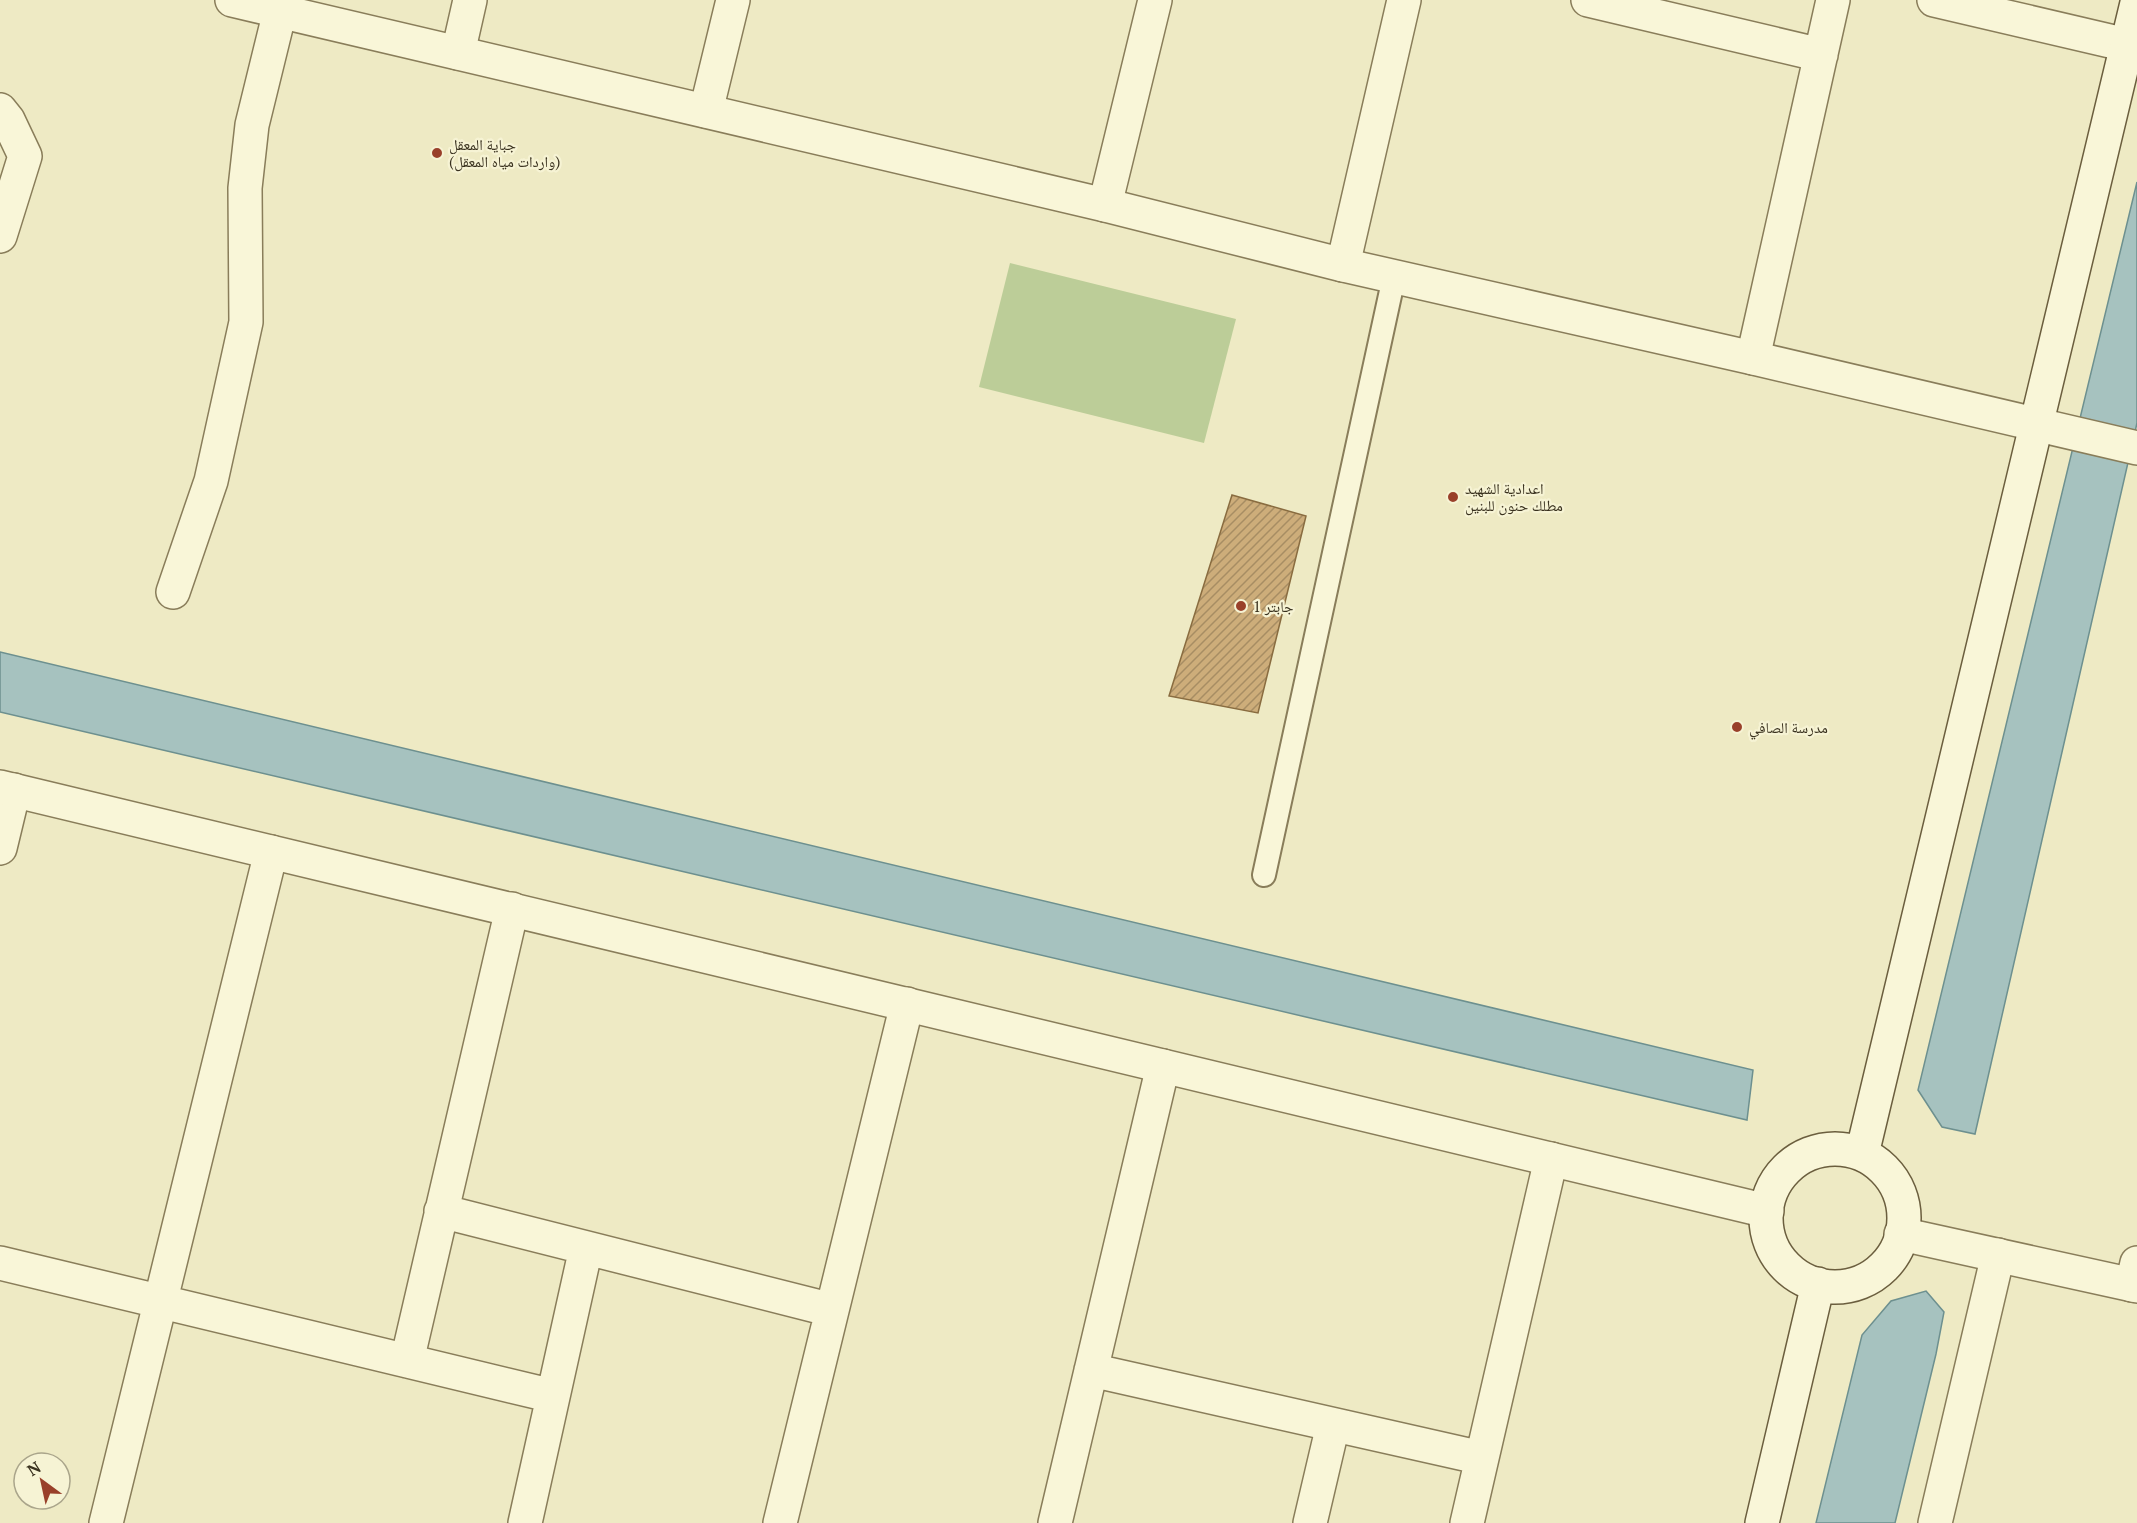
<svg xmlns="http://www.w3.org/2000/svg" width="2137" height="1523" font-family="'PT Serif','Noto Naskh Arabic',serif">
  <style>
    .grass { fill: #bccd98 }
    .water { fill: #a6c2bf; stroke: #6d908f; stroke-width: 1.5 }
    .building { fill: url(#building-hatch); stroke: #896c40; stroke-width: 1.5 }
    .lines { fill: none; stroke-linecap: round; stroke-linejoin: round }
    .service-casing { stroke: #897d5a; stroke-width: 26 }
    .minor-casing { stroke: #897d5a; stroke-width: 36 }
    .tertiary-casing { stroke: #897d5a; stroke-width: 36 }
    .secondary-casing { stroke: #6b5e3e; stroke-width: 36 }
    .service { stroke: #f9f6d8; stroke-width: 22 }
    .minor { stroke: #f9f6d8; stroke-width: 33 }
    .tertiary { stroke: #f9f6d8; stroke-width: 33 }
    .secondary { stroke: #f9f6d8; stroke-width: 33 }
    .poi-dot { fill: #99402a; stroke: #f6f3d4; stroke-width: 2 }
    .labels { text-anchor: middle; dominant-baseline: central; stroke-width: 4.5; stroke-linejoin: round; paint-order: stroke }
    .poi-label { font-size: 15px; fill: #39311e; stroke: #f6f3d4; text-anchor: start }
  </style>
  <defs>
    <pattern id="building-hatch" width="6" height="6" patternUnits="userSpaceOnUse" patternTransform="scale(1.5)"><rect width="6" height="6" fill="#cdad7a"/><path d="M-1 1l2-2M0 6l6-6M5 7l2-2" fill="none" stroke="#a78d63"/></pattern>
  </defs>
  <rect width="100%" height="100%" fill="#eeeac4"/>
  <path class="grass" d="M1010 263 1236 319 1204 443 979 387Z"/>
  <path class="water" d="M2137 182V423L1975 1134 1942 1127 1918 1090Z
    M0 652 1753 1070 1747 1120 0 712Z
    M1926 1291 1944 1312 1936 1354 1895 1523H1816L1862 1335 1891 1301Z"/>
  <path class="building" d="M1232 495 1306 516 1258 713 1169 696Z"/>
  <g class="lines">
    <defs>
      <path id="service" d="M1264 875 1394 277"/>
      <path id="minor" d="M1588 0 1821 55
        M1934 0 2127 45
        M458 53 470 0
        M0 110 8 120 25 156 0 236
        M706 111 733 0
        M1105 205 1155 0
        M1343 265 1404 0
        M1753 358 1833 0
        M173 592 211 481 246 322 245 188 252 125 280 11
        M0 848 14 790
        M441 1211 832 1310
        M0 1263 553 1396
        M2132 1285 2137 1263
        M407 1361 512 909
        M1091 1370 1482 1458
        M106 1523 271 852
        M525 1523 586 1248
        M780 1523 907 1004
        M1055 1523 1163 1066
        M1310 1523 1333 1425
        M1467 1523 1551 1159
        M1935 1523 1998 1255"/>
      <path id="tertiary" d="M232 0 1105 205 1343 265 1753 358 2137 448
        M0 787 1767 1211
        M1901 1234 2137 1286"/>
      <path id="secondary" d="M1766 1218a69 69 0 1 1 138 0a69 69 0 1 1-138 0Z
        M1862 1154 2137 3
        M1762 1523 1818 1284"/>
    </defs>
    <use href="#service" class="service-casing"/>
    <use href="#minor" class="minor-casing"/>
    <use href="#tertiary" class="tertiary-casing"/>
    <use href="#secondary" class="secondary-casing"/>
    <use href="#service" class="service"/>
    <use href="#minor" class="minor"/>
    <use href="#tertiary" class="tertiary"/>
    <use href="#secondary" class="secondary"/>
  </g>
  <g class="poi-dot">
    <circle cx="437" cy="153" r="6"/>
    <circle cx="1453" cy="497" r="6"/>
    <circle cx="1241" cy="606" r="6"/>
    <circle cx="1737" cy="727" r="6"/>
  </g>
  <g class="labels">
    <g class="poi-label">
      <text x="449" y="144">جباية المعقل<tspan x="449" dy="17">(واردات مياه المعقل)</tspan></text>
      <text x="1465" y="488">اعدادية الشهيد<tspan x="1465" dy="17">مطلك حنون للبنين</tspan></text>
      <text x="1253" y="606">جابتر 1</text>
      <text x="1749" y="727">مدرسة الصافي</text>
    </g>
  </g>
  <g transform="translate(42 1481) rotate(327)"><circle r="28" fill="#f6f3d4" stroke="#aaa58b" stroke-width="1.5"/>
  <path d="M0-4.5L10 22L0 15L-10 22Z" fill="#99402a"/>
  <text y="-9" font-size="16" font-weight="bold" text-anchor="middle" fill="#39311e">N</text>
  </g>
</svg>
